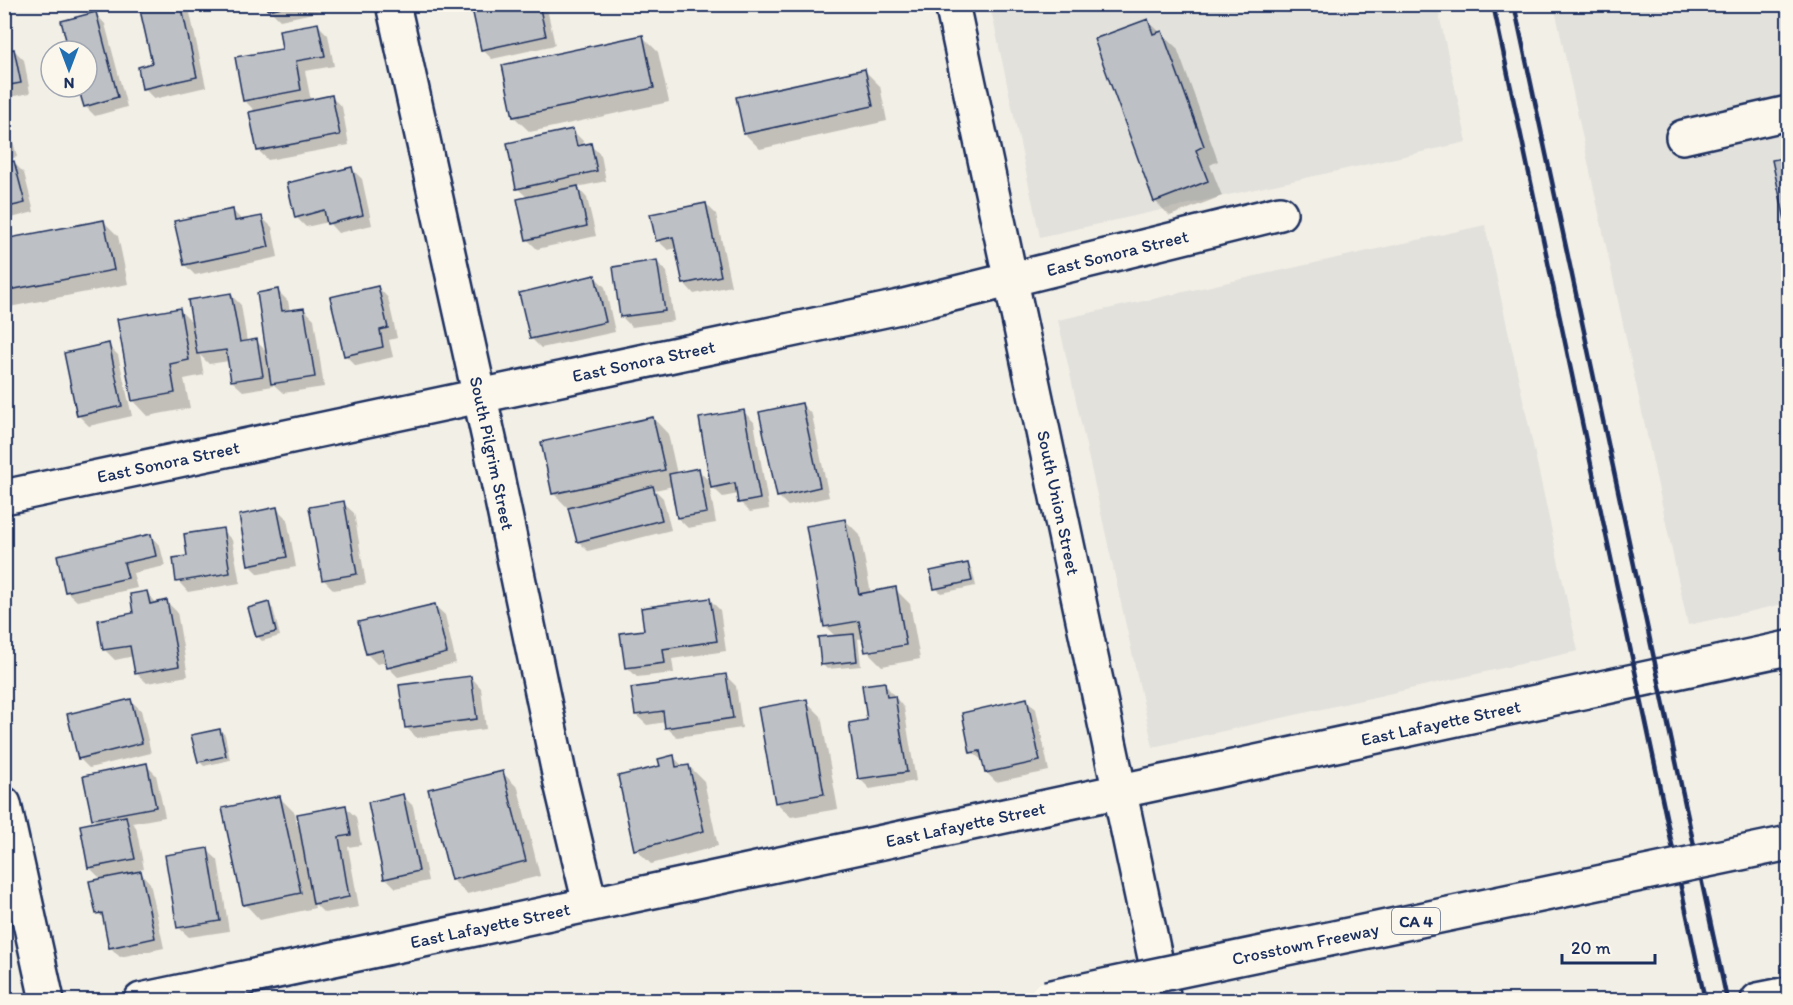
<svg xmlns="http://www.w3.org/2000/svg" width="1793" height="1005" font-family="Itim,sans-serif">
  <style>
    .built { fill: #e2e1dc }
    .shadow { fill: #0003 }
    .building { fill: #bdc0c4; stroke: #1b2f5e; stroke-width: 1.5 }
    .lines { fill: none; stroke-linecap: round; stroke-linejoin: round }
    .minor-casing { stroke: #1b2f5e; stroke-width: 38 }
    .major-casing { stroke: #1b2f5e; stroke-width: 38 }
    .highway-casing { stroke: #1b2f5e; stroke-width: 38 }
    .minor { stroke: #fbf7ec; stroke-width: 33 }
    .major { stroke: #fbf7ec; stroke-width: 33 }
    .highway { stroke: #fbf7ec; stroke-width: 33 }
    .rail { stroke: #1b2f5e; stroke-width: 4.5 }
    .highway-bridge-casing { stroke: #1b2f5e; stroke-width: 38; stroke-linecap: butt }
    .highway-bridge { stroke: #fbf7ec; stroke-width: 33 }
    .labels { text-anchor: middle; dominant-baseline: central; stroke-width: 4.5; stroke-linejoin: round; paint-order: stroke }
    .shield { fill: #fbf7ec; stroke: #5e6b89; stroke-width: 1.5 }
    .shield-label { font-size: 16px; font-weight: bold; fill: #1b2f5e }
    .street-label { font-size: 18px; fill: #1b2f5e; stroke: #fbf7ec }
  </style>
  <rect width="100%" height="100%" fill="#f2efe6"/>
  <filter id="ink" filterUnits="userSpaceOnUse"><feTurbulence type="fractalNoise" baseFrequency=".0167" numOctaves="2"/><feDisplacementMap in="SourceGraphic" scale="12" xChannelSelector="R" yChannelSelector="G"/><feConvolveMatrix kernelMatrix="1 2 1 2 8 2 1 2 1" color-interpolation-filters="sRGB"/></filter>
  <g filter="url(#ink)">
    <path class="built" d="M990 5H1437L1467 142 1040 237Z
      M1554 5H1788V603L1688 625Z
      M1485 225 1578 651 1153 747 1058 320Z"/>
    <path class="shadow" d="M170 4H182L190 13 206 87 154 99 144 88 154 64Z
      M268 4H336L337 8 280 20 269 9Z
      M472 4H546L555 45 492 59 482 49Z
      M95 13 105 24 127 107 95 116 85 106 80 87H87V51H70Z
      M1148 21 1177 48 1218 161 1210 165 1222 196 1170 216 1155 201Z
      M318 25 328 35 334 66 305 71 311 101 331 97 342 107 349 145 268 160 258 150 256 112 244 100 284 50Z
      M643 37 658 52 669 102 530 132 514 117Z
      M14 50 24 60 30 93 4 98V52Z
      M865 71 880 86 887 121 760 149 745 134Z
      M4 117 8 121 17 157 4 160Z
      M573 131 583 141 584 146 590 145 601 155 606 181 577 187 587 198 596 236 537 249 527 239 528 198 517 188Z
      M1788 158V227L1773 162Z
      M14 163 24 173 34 212 4 220V165Z
      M352 169 362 179 372 225 338 233 328 222 306 227 296 217Z
      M706 204 716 214 731 286 694 294 684 283 677 248 668 250 657 240Z
      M232 210 243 221 261 217 272 227 278 257 195 275 185 265Z
      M103 221 118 236 128 284 4 308V240Z
      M657 262 667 272 674 321 632 327 622 317Z
      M595 277 605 287 615 332 541 348 531 338Z
      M378 287 388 298 397 338 389 340 393 357 356 366 346 356 332 298Z
      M278 291 288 301 290 312 304 309 314 319 324 387 283 393 273 384V386L243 391 232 381 229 361 209 364 200 355 204 375 184 379 190 408 148 416 133 400 179 310 194 324 231 295 241 305 247 342 256 341 267 352Z
      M108 345 118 355 132 416 89 426 79 416Z
      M802 404 812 415 829 497 788 506 778 496Z
      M744 412 754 422 769 509 750 512 740 502 738 494 723 497 709 484 716 523 688 528 678 518 673 486 655 490 663 498 671 530 588 551 578 541 569 509 554 494 653 418 668 434 677 474 698 470 712 484Z
      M343 503 354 513 366 584 334 590 323 579Z
      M277 509 287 519 296 567 259 574 249 564Z
      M845 520 860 535 871 594 895 589 910 604 920 659 882 666 867 651 864 638 858 639 861 666 827 669 822 664 836 637 826 627 808 527Z
      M222 530 232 540 240 583 188 592 178 581 189 557Z
      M150 535 160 546 165 566 133 573 137 588 77 601 66 591Z
      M968 565 972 569 976 586 941 593 936 588Z
      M147 592 157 604 167 602 177 612 188 676 147 683 136 673 134 656 115 660 105 650 135 615Z
      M710 600 720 610 726 651 672 659 674 673 637 677 627 667 646 631Z
      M268 604 273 609 280 636 262 641 257 636Z
      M434 605 445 615 456 663 398 677 388 667 387 662 377 664 367 654Z
      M726 676 736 686 742 728 677 737 666 727V722L647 725 636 715Z
      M471 677 481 688 486 729 417 738 407 728Z
      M884 683 904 708 916 781 870 789 860 779 869 721Z
      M1026 699 1036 709 1049 771 996 782 986 772 984 762 972 752Z
      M130 700 141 710 151 753 89 768 79 758Z
      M806 701 821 716 838 809 791 817 776 802Z
      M220 730 225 735 230 760 204 766 199 761Z
      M673 757 684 767 689 766 704 781 718 846 651 864 636 849 662 767Z
      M146 765 156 775 165 817 132 823 136 827 144 869 138 870 150 883 164 948 120 957 110 947 105 920 98 913 102 880 90 868 97 823 93 819Z
      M503 773 518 788 540 876 467 894 452 879Z
      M403 796 413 806 428 881 396 888 386 878Z
      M280 798 295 813 297 825 345 807 356 817 361 845 348 847 359 907 324 913 314 903 315 908 260 920 245 904Z
      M207 850 218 860 229 931 189 937 178 927Z"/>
    <path class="building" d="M163 4H181L197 77 142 89 138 67 152 63 140 10Z
      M267 4H296L268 10Z
      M471 4H539L546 36 481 50Z
      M96 12 118 97 84 107 78 87H87V51H69L61 21Z
      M1148 19 1153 34 1162 31 1204 146 1196 150 1208 181 1154 202 1094 39Z
      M318 23 325 56 296 61 301 90 243 101 235 57 282 49 279 30Z
      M643 35 654 88 513 117 502 65Z
      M14 49 21 83 4 86V51Z
      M865 69 873 106 744 134 736 97Z
      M332 95 340 135 257 151 249 112Z
      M573 129 577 146 591 143 597 171 516 189 507 143Z
      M1788 157V234L1772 160Z
      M14 161 25 203 4 208V163Z
      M352 167 363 215 327 224 324 210 295 218 287 183Z
      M578 186 587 226 526 240 517 199Z
      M706 203 721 276 683 284 673 237 656 241 650 214Z
      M233 209 235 221 262 216 269 247 184 265 174 221Z
      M104 220 114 270 4 291V239Z
      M657 260 665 311 620 317 613 267Z
      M595 275 606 322 530 339 519 293Z
      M378 286 388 328 380 330 383 347 344 356 330 297Z
      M278 289 282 311 304 308 315 377 271 384 257 293Z
      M231 293 240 342 257 339 263 376 231 381 226 350 197 354 188 300Z
      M180 308 189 360 170 364 175 393 132 401 117 319Z
      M109 343 122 406 77 416 64 353Z
      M802 403 820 487 777 497 759 412Z
      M744 410 760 499 738 503 735 483 711 488 699 418Z
      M653 417 665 470 552 494 541 442Z
      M699 468 707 513 677 518 669 474Z
      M653 486 662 520 577 542 568 508Z
      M344 501 357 574 322 580 309 507Z
      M277 507 287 557 248 565 239 515Z
      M845 519 859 594 896 587 906 645 865 652 859 621 824 627 806 526Z
      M223 528 230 573 176 582 173 558 187 556 184 534Z
      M151 534 156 556 124 563 128 578 65 592 57 555Z
      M968 563 972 581 934 589 930 571Z
      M147 591 150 604 167 600 179 666 135 674 130 646 103 650 98 620 133 613 130 594Z
      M710 598 717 641 663 649 665 663 625 668 620 633 644 630 641 608Z
      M269 602 276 632 256 637 248 608Z
      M435 604 447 653 387 668 383 650 366 654 358 622Z
      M854 634 857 661 821 665 818 637Z
      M726 674 733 718 665 728 663 711 635 715 631 688Z
      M471 676 477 719 405 728 399 685Z
      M885 682 887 697 895 696 907 772 858 779 849 723 867 720 862 685Z
      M1027 698 1040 761 985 773 980 751 970 753 962 713Z
      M131 699 142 743 78 759 67 714Z
      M807 699 824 794 775 803 758 708Z
      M220 729 226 756 198 762 191 735Z
      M674 755 676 767 689 765 704 831 634 850 618 776 660 766 658 759Z
      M147 763 156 807 92 819 83 776Z
      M503 771 526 861 451 880 428 789Z
      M403 794 419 871 384 879 368 802Z
      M280 796 301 893 243 905 222 808Z
      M346 805 351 835 339 837 349 897 313 904 297 814Z
      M126 816 135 859 88 868 80 825Z
      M208 848 220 921 177 928 165 855Z
      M141 871 155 938 109 948 102 913 96 914 89 881Z"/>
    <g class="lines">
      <defs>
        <g id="minor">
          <path id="s1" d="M393 4 490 443 561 783 590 904"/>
          <path id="s2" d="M952 4 1164 1000"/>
          <path d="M1683 137 1788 113"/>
          <path id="s3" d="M4 497 904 306 1280 213"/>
          <path id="s4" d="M141 1000C690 883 1240 767 1788 648"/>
        </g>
        <path id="major" d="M4 804 47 1000"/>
        <path id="highway" d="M1758 1000 1788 994"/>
      </defs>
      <use href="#minor" class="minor-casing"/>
      <use href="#major" class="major-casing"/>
      <use href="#highway" class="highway-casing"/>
      <use href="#minor" class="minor"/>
      <use href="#major" class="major"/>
      <use href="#highway" class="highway"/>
      <path class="rail" d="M1493 4 1705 1000
        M1514 4 1727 1000"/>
      <defs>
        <g id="highway-bridge">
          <path id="s5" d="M1047 998 1784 844"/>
        </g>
      </defs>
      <use href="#highway-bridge" class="highway-bridge-casing"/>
      <use href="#highway-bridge" class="highway-bridge"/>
    </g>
  </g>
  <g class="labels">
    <rect class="shield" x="1392" y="908" width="48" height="26" rx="4.5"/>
    <g class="shield-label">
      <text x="1416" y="921">CA 4</text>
    </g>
    <g class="street-label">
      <text stroke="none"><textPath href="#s3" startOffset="1140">East Sonora Street</textPath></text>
      <text stroke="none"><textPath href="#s3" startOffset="654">East Sonora Street</textPath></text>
      <text stroke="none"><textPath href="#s1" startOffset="460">South Pilgrim Street</textPath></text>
      <text stroke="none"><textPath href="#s3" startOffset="168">East Sonora Street</textPath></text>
      <text stroke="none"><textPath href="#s2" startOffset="510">South Union Street</textPath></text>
      <text stroke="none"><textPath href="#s4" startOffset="1329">East Lafayette Street</textPath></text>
      <text stroke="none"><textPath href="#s4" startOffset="843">East Lafayette Street</textPath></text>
      <text stroke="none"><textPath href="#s4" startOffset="357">East Lafayette Street</textPath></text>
      <text stroke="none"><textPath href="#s5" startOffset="264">Crosstown Freeway</textPath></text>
    </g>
  </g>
  <rect width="1793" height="1005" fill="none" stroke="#fbf7ec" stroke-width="24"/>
  <rect x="12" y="12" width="1769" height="981" fill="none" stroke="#1b2f5e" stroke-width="2" filter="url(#ink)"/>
  <g transform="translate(69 69) rotate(180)"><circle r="28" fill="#fbf7ec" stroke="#a1a7b3" stroke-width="1.5"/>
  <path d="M0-4.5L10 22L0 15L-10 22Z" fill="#1f6fb2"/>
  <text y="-9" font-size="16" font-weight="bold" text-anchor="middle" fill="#1b2f5e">N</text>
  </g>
  <path d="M1562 954v9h93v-9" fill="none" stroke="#1b2f5e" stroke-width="3"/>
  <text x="1571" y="954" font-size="18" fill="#1b2f5e" stroke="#fbf7ec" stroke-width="4.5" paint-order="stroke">20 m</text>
</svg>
